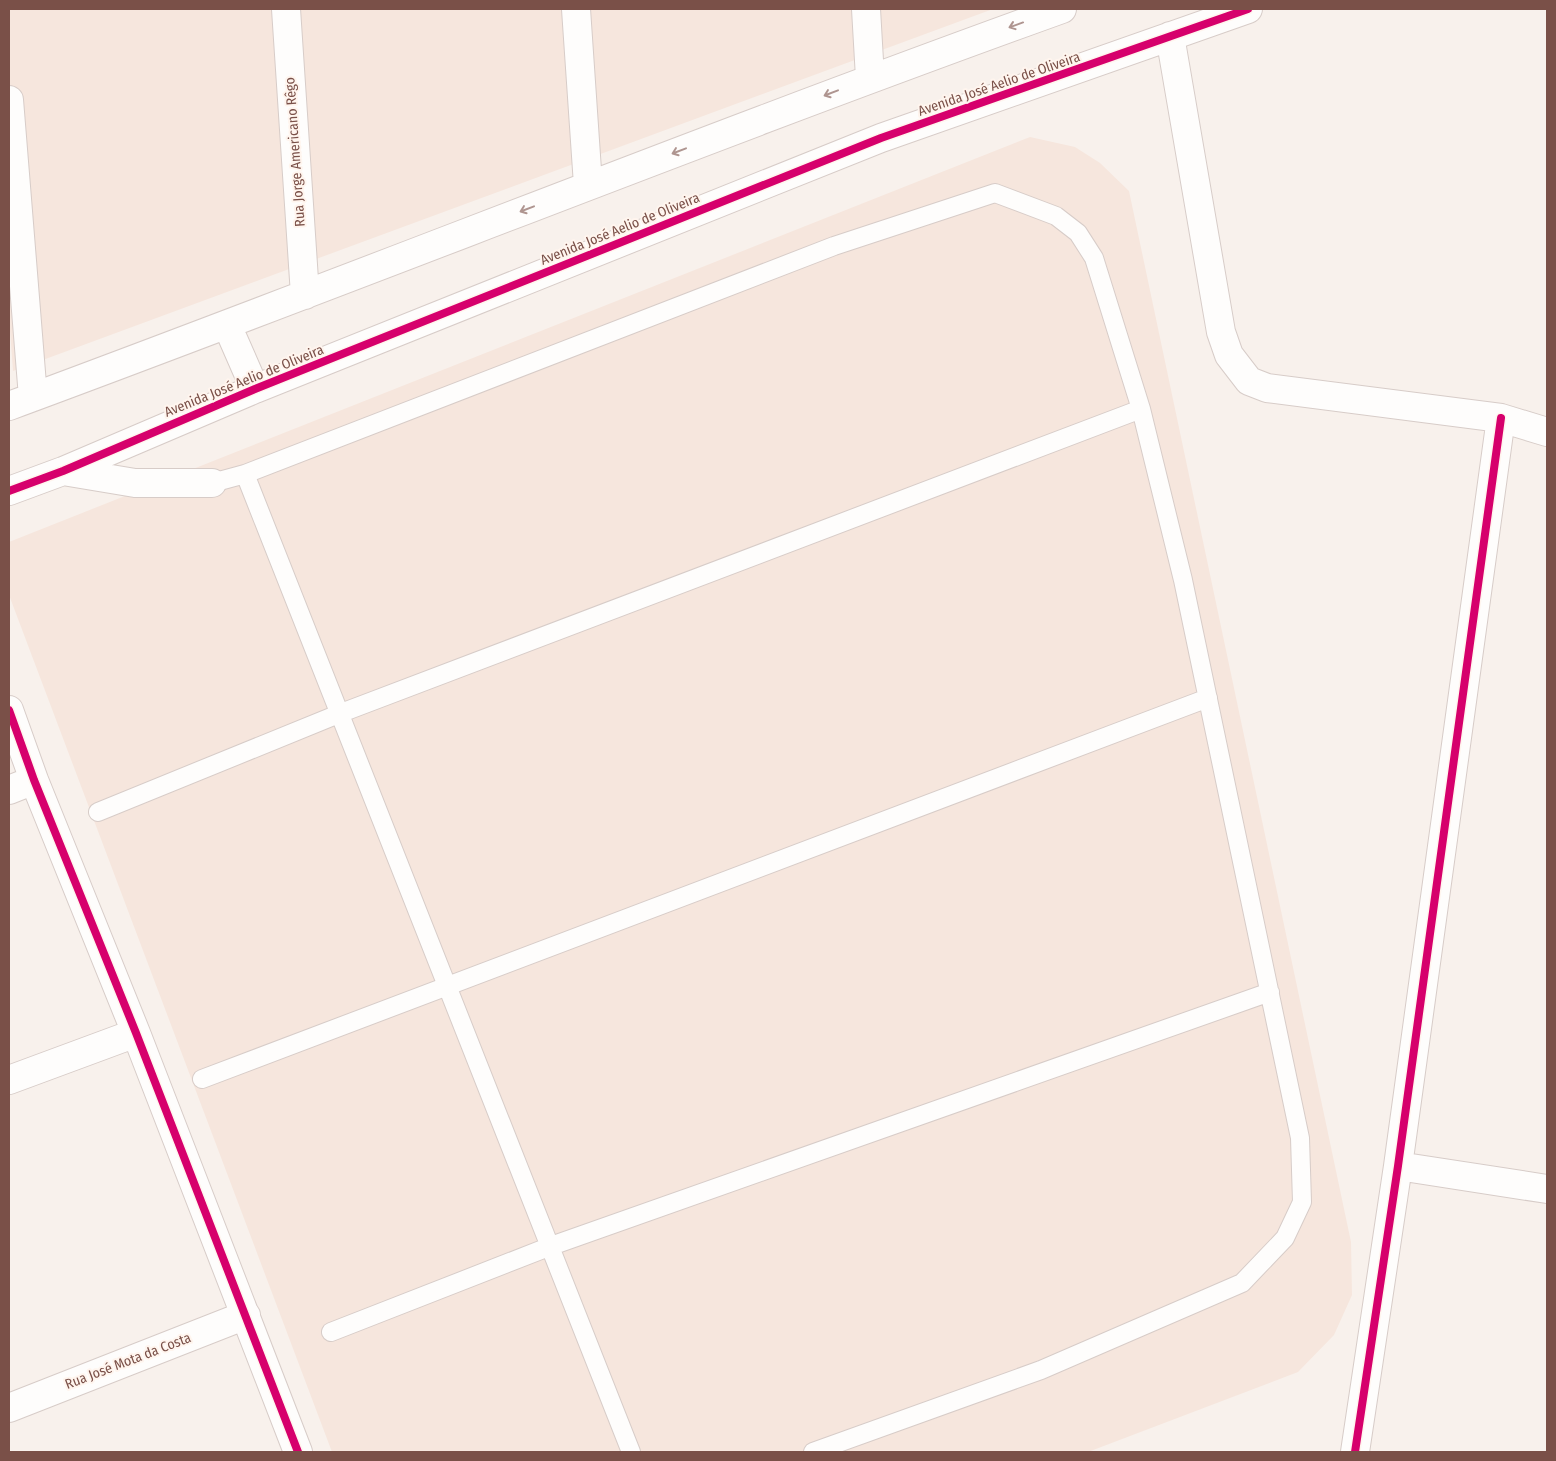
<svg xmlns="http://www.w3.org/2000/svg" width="1556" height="1461" font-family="'Fira Sans Condensed',sans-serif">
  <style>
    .residential { fill: #f6e6dd }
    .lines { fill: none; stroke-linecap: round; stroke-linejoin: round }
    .lane-casing { stroke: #d7ccc8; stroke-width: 20 }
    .street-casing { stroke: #d7ccc8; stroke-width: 30 }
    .lane { stroke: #fefdfc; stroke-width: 18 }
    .street { stroke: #fefdfc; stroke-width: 28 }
    .cycleway-casing { stroke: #fff5ee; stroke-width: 11 }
    .cycleway { stroke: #d6006c; stroke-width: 8 }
    .oneway { stroke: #af9590 }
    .labels { text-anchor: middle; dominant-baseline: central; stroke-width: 4; stroke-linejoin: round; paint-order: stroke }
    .street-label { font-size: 14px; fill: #7a5048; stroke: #fff5ee }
  </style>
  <rect width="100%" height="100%" fill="#f8f1ec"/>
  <path class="residential" d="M9 9H993L13 371 9 317Z
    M1030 137 1075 147 1100 163 1129 191 1351 1242 1352 1295 1334 1335 1298 1372 1088 1452H332L9 595V542Z"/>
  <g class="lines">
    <defs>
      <path id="lane" d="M245 474 631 1452
        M212 483 245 474 834 246 995 193 1056 216 1078 233 1094 258 1141 409 1183 580 1300 1138 1302 1202 1285 1238 1242 1283 1041 1370 813 1452
        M98 812 341 713 1141 409
        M202 1079 1208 698
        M331 1332 551 1246 1270 992"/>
      <path id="street" d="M286 9 305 295
        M576 9 588 185
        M866 9 870 78
        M1170 36 1221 332 1229 355 1249 381 1267 388 1501 418 1547 432
        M9 100 33 397
        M227 325 255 389
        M9 406C361 276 709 136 1062 9
        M63 471 135 483H212
        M9 491 63 471 255 389 881 138 1248 9
        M9 710 34 780 136 1033 298 1452
        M9 790 34 780
        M9 1080 136 1033
        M1398 1166 1547 1189
        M9 1408 246 1315
        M1355 1452 1398 1166 1501 418"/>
    </defs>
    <use href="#lane" class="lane-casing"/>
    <use href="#street" class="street-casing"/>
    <use href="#lane" class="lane"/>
    <use href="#street" class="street"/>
    <defs>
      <path id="cycleway" d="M9 491 63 471 255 389 881 138 1248 9
        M9 710 34 780 136 1033 298 1452
        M1355 1452 1398 1166 1501 418"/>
    </defs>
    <use href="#cycleway" class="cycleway-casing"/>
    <use href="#cycleway" class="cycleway"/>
  </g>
  <defs><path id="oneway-shaft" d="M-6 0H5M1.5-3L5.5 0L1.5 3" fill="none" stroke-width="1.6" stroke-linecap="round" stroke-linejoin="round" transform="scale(1.25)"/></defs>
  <g class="oneway">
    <use href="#oneway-shaft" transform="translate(1016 25) rotate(160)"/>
    <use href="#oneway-shaft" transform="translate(831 93) rotate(159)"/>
    <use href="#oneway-shaft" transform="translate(679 151) rotate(159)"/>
    <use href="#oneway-shaft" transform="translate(527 209) rotate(159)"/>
  </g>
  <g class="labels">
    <g class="street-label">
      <text transform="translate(999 84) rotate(-19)">Avenida José Aelio de Oliveira</text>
      <text transform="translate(295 152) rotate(-94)">Rua Jorge Americano Rêgo</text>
      <text transform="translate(620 229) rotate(-22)">Avenida José Aelio de Oliveira</text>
      <text transform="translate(244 381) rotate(-22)">Avenida José Aelio de Oliveira</text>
      <text transform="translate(128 1361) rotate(-21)">Rua José Mota da Costa</text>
    </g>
  </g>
  <rect width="1556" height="1461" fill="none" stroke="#7a5048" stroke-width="20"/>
</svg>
